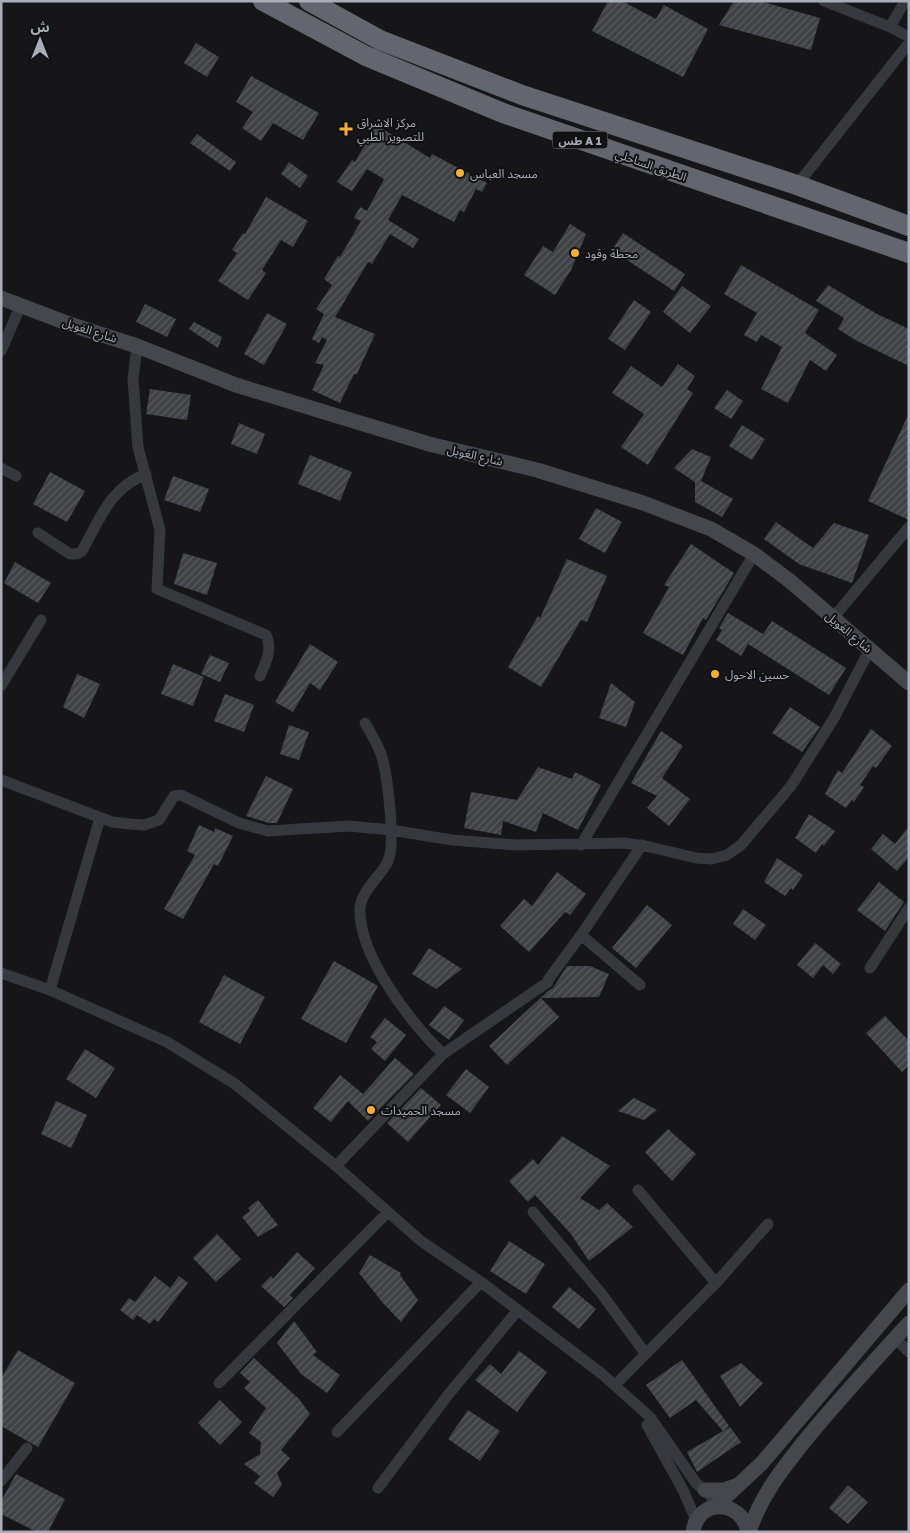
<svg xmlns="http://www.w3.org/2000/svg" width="910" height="1533" font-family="'Golos Text','Noto Sans Arabic',sans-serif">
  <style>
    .building { fill: url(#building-hatch) }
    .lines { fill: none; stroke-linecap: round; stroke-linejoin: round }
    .street { stroke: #37383d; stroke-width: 11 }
    .secondary { stroke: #45474d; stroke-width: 15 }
    .highway { stroke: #63666e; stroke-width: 20 }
    .poi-dot { fill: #f2b134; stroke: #111113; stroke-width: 2 }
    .labels { text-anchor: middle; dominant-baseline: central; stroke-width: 4; stroke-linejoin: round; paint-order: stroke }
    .shield { fill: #111113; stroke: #7b7e86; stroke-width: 1 }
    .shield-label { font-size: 11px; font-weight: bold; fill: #a8adb8 }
    .poi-label { font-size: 12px; fill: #a8adb8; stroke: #111113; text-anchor: start }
    .street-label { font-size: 12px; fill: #a8adb8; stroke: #111113 }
  </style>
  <defs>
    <pattern id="building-hatch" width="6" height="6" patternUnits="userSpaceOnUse" patternTransform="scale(1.25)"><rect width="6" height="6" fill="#404145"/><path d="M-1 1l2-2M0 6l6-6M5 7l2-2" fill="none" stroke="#595a5e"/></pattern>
  </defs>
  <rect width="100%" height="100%" fill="#161618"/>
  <path class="building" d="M608 1H622L656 19 664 5 708 29 683 77 592 31Z
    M734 1H759L820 18 811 50 719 25Z
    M196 43 219 57 207 77 184 63Z
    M251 76 319 113 303 140 273 123 261 141 242 128 253 112 236 102Z
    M376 125 430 158 432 154 487 183 482 192 476 189 464 212 460 210 454 222 402 195 388 220 419 239 413 248 390 234 372 264 368 262 335 317 375 334 357 374H354L340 403 312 390 324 365 315 363 327 340 322 337 319 343 312 339 324 314 316 309 332 285 324 279 338 256 340 257 361 221 354 218 360 207 367 211 384 179 367 169 352 191 337 182 352 160 355 162Z
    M197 134 236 162 230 171 190 143Z
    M289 162 308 176 300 188 281 174Z
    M266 197 308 221 293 247 281 240 262 270 266 273 248 300 218 281 237 253 232 250 243 233 245 234Z
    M570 224 586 234 571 270 555 295 524 275 543 246 553 252Z
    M623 233 685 274 674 291 612 250Z
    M741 265 819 310 805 333 837 355 826 371 810 360 788 403 761 389 782 347 761 335 757 342 744 335 757 313 724 294Z
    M828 285 877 314 909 329V366L857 341 838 329 844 318 816 301Z
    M682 286 711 306 690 333 663 312Z
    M634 300 651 312 625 350 608 339Z
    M145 304 176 319 167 337 136 322Z
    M267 313 287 324 264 365 244 354Z
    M194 322 222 337 218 348 189 329Z
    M678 364 695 376 687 389 693 393 648 465 621 447 644 414 612 393 631 366 662 387Z
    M150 389 191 395 187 420 146 414Z
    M727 390 743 401 731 419 714 408Z
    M909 413V520L868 501Z
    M239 423 265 434 257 454 231 444Z
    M742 425 765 439 752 460 729 446Z
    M692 449 711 457 701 481 733 499 722 517 695 502V482L674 468Z
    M310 455 352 472 340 501 298 484Z
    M50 472 85 491 67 522 33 504Z
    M173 476 209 489 200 512 164 500Z
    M596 508 622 522 605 553 579 539Z
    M776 522 813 548 834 523 869 535 852 583 799 564 764 539Z
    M691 544 734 573 706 620 703 618 683 655 643 633 669 587 664 585Z
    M183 553 217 563 207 595 174 584Z
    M567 559 607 576 587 622 581 620 541 687 508 667 538 616 540 618Z
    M15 562 51 583 38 603 4 583Z
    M728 613 763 634 772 621 846 668 829 695 748 644 741 656 716 640 722 630 719 628Z
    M310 644 338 662 320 690 310 683 293 712 275 702Z
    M210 655 229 663 220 682 201 674Z
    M173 664 204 677 193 706 161 694Z
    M77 674 100 684 84 718 63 707Z
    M611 683 635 702 626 727 599 718Z
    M225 694 254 705 244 732 214 721Z
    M790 707 820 727 802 752 772 733Z
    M289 725 309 732 299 760 280 754Z
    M871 729 892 746 876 768 873 766 860 785 864 787 854 802 852 800 846 808 825 794 838 770 842 773Z
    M661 731 683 746 662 778 690 799 669 826 647 808 657 796 631 783Z
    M538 767 572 779 575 772 601 785 578 830 543 813 536 832 503 821 501 835 464 828 471 792 517 800Z
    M266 776 293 789 277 823H269L246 816Z
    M809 814 835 831 824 846 822 844 816 853 795 838Z
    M199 825 214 832 215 828 233 836 218 866 214 864 183 919 164 909 195 855 187 851Z
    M909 826V857L897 871 871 849 883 834 895 844Z
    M777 858 803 875 793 890 791 888 785 896 764 882Z
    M557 872 586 894 570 915 565 912 529 952 500 926 524 899 532 906Z
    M879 882 904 902 885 931 857 910Z
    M647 905 672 925 636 968 612 948Z
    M743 909 766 925 755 940 733 924Z
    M815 943 841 964 833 974 823 965 813 978 797 965Z
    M429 948 462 969 436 989 412 974Z
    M334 961 378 986 346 1043 301 1019Z
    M567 966H590L609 974 599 997 541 998 559 1017 507 1065 489 1046 549 990 553 988Z
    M224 975 265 997 240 1044 199 1022Z
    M444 1006 464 1020 449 1040 429 1025Z
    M885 1016 909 1041V1065L902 1072 866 1033Z
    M385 1018 406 1035 385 1061 371 1049 377 1042 370 1037Z
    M85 1049 115 1068 96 1098 66 1079Z
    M395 1058 414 1074 368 1121 348 1101 331 1122 313 1108 340 1075 363 1094Z
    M466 1069 489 1087 470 1113 446 1095Z
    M421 1088 441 1105 408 1142 387 1123Z
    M634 1098 657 1110 644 1120 618 1111Z
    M56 1101 87 1115 71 1148 41 1134Z
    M668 1129 696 1154 672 1181 645 1152Z
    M562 1136 610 1166 580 1198 599 1210 607 1203 633 1227 589 1261 571 1234 535 1195 528 1202 509 1181 533 1159 538 1165Z
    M258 1200 278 1225 258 1237 242 1217 250 1211 248 1208Z
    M217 1234 241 1259 216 1282 193 1258Z
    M509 1241 545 1264 526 1294 490 1271Z
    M297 1252 315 1268 290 1295 293 1298 284 1307 261 1286 271 1276 273 1279Z
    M370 1255 401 1273 400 1275 418 1300 401 1322 383 1303 359 1273Z
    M155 1276 170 1288 179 1276 188 1283 158 1322 154 1319 150 1324 137 1315 133 1320 120 1310 129 1298 135 1302Z
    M569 1287 596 1309 579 1329 552 1307Z
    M294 1321 317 1352 313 1355 340 1375 327 1393 301 1374 277 1343Z
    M18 1350 75 1383 38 1447 1 1426V1378Z
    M519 1351 547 1372 517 1412 475 1380 490 1364 501 1374Z
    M254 1358 299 1399 310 1414 281 1450 290 1458 277 1473 282 1485 273 1497 254 1483 260 1476 244 1464 260 1454 261 1442 249 1433 266 1408 244 1388 250 1382 240 1373Z
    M682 1360 729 1426 723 1431 696 1400 670 1418 646 1385Z
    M741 1363 763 1383 740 1407 720 1376Z
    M220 1400 242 1422 220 1445 198 1423Z
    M468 1410 500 1431 480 1461 448 1439Z
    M730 1427 741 1442 697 1472 687 1452Z
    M16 1474 65 1499 48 1532H37L1 1514V1501Z
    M848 1485 868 1502 848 1524 829 1508Z"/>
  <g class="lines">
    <path class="street" d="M824 1 890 27 909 37
      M890 27 905 1
      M797 185 909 43
      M137 346 133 379 138 447 160 530 157 589 266 635C273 649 266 662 260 676
      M1 351 20 307
      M1 468 16 476
      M38 533 70 554H77L82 551C100 519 110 488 146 474
      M833 618 909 527
      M1 686 41 620
      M365 723C371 733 377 743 381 754 387 772 397 847 387 863 379 878 362 890 360 908 358 955 411 1023 443 1054
      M1 780 112 822 130 824 144 825 159 820 174 796 181 795 239 823 268 831 349 826 391 830 452 840 517 845 624 843 650 847 696 858 712 859 727 855 741 845 791 786 834 718 870 649
      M581 845 754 554
      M581 935 640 985
      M870 968 909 908
      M1 973 50 990 167 1042 235 1084 336 1166 421 1241 481 1282 602 1374 650 1417 696 1483 710 1495 716 1506
      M50 990 100 818
      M336 1166 443 1054 548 982V980L581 935 642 845
      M638 1190 716 1283
      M533 1212 601 1293 645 1353
      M895 1338 909 1352
      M219 1383 387 1213
      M615 1385 716 1283 768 1224
      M647 1425 683 1490 696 1520
      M337 1432 481 1282
      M1 1481 27 1448
      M378 1488 448 1395 518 1310"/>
    <path class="secondary" d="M1 298 72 325 137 346 236 385 429 444 537 470 643 503 711 529 754 554 790 581 909 683
      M705 1490H724L738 1485
      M716 1506 762 1463 909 1290
      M693 1532C697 1498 742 1499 748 1532
      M749 1532C761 1495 783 1468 807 1438 840 1398 874 1361 909 1323"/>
    <path class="highway" d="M263 1 366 56 503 113 909 253
      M309 1 380 40 522 95 797 185 909 226"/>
  </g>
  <g class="poi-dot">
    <path d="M343.5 121.5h5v5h5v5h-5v5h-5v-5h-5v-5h5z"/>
    <circle cx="460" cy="173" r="5"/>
    <circle cx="575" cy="253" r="5"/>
    <circle cx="715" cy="674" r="5"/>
    <circle cx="371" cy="1110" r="5"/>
  </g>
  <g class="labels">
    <rect class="shield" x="552.5" y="131.5" width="55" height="17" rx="4"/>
    <g class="shield-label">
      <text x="580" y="140">طس A 1</text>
    </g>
    <g class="poi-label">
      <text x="357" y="122">مركز الاشراق<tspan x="357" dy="14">للتصوير الطبي</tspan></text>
      <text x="470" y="173">مسجد العباس</text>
      <text x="585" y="253">محطة وقود</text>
      <text x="725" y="674">حسين الاحول</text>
      <text x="381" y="1110">مسجد الحميدات</text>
    </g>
    <g class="street-label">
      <text transform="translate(651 165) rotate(19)">الطريق الساحلي</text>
      <text transform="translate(90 330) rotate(18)">شارع الغويل</text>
      <text transform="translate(475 455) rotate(13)">شارع الغويل</text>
      <text transform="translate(849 632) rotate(40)">شارع الغويل</text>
    </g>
  </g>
  <rect width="910" height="1533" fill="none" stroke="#a8adb8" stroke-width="5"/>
  <g transform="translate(40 40)" stroke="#111113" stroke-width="4" paint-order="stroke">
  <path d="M0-4L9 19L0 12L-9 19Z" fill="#a8adb8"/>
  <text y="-8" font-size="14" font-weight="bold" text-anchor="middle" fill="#a8adb8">ش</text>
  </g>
</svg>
